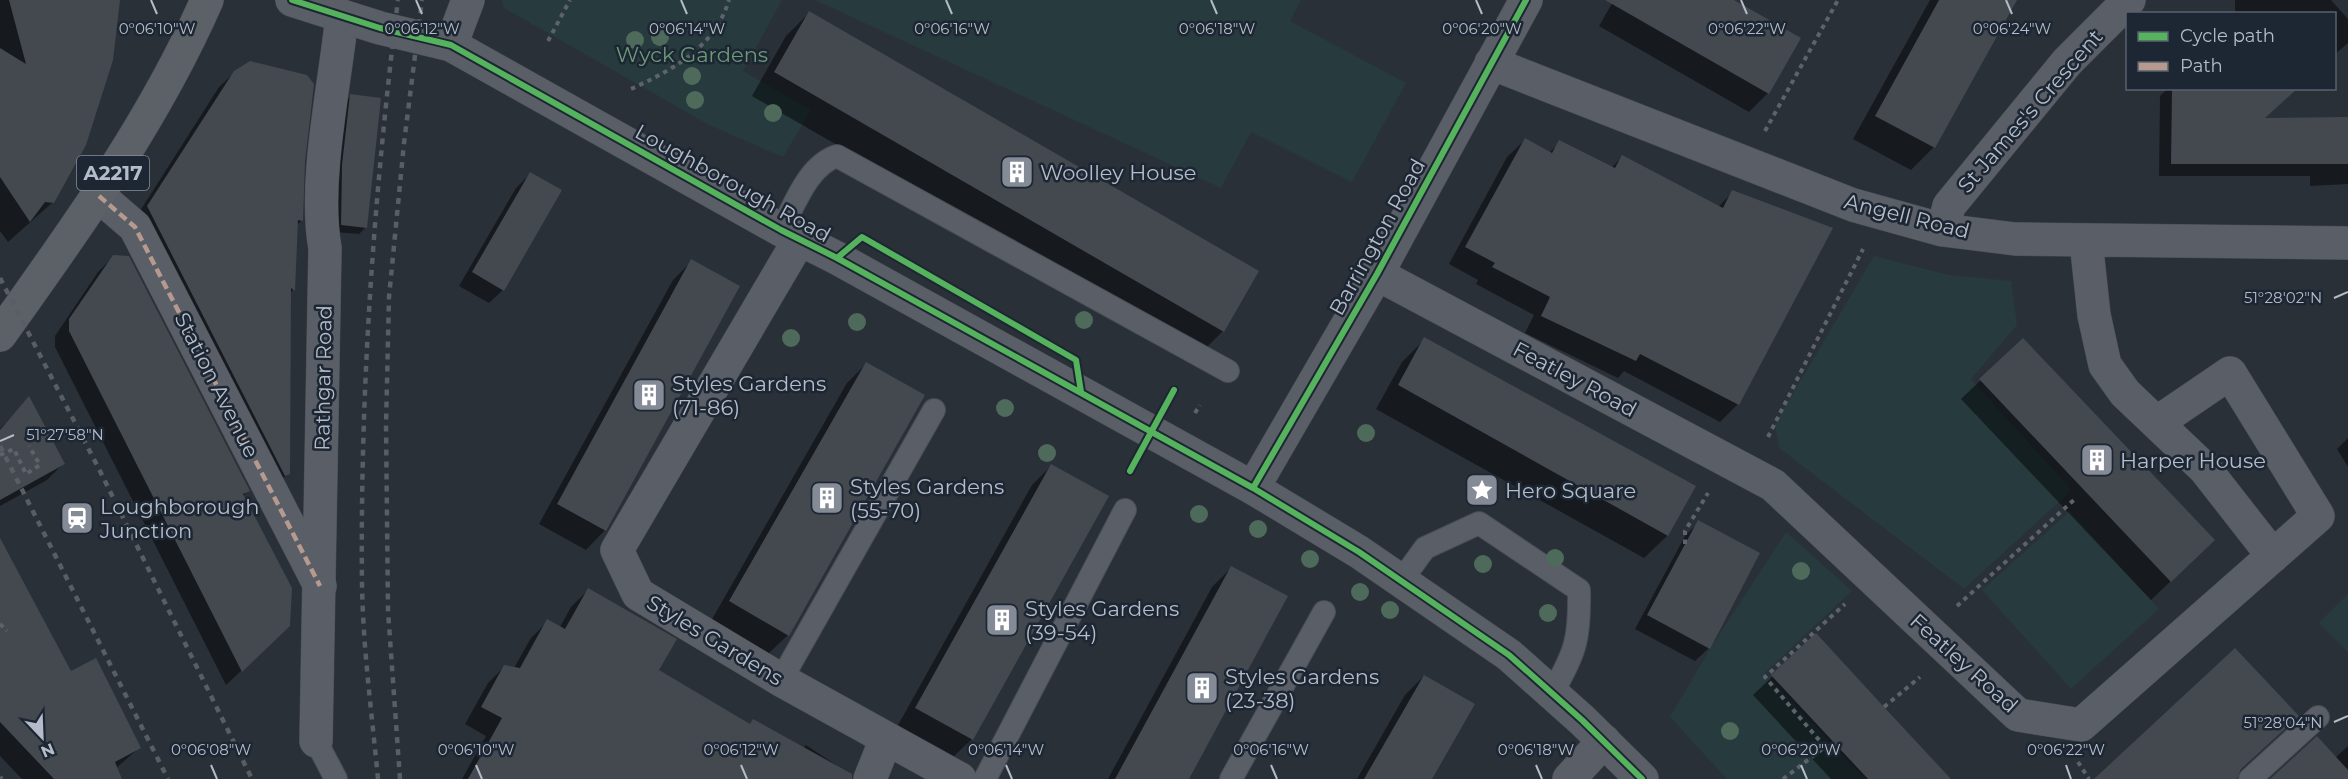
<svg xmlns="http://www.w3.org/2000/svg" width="2348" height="779" font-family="Montserrat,sans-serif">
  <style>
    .green { fill: #273a3e }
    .shadow { fill: #0007 }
    .building { fill: #444950 }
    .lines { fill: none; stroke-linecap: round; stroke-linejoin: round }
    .service-casing { stroke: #484c53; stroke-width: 24 }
    .pedestrian-casing { stroke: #484c53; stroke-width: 34 }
    .minor-casing { stroke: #484c53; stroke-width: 34 }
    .tertiary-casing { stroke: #484c53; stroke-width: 34 }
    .primary-casing { stroke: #484c55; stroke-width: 34 }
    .path { stroke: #5d636a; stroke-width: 4; stroke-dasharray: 4.5 4.5; stroke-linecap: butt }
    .service { stroke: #5a5e66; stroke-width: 22 }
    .pedestrian { stroke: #5a5e66; stroke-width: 33 }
    .minor { stroke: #5a5e66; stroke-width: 33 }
    .tertiary { stroke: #5a5e66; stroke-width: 33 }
    .primary { stroke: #5c6168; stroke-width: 33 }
    .rail { stroke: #595d64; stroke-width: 4.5; stroke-dasharray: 6 6; stroke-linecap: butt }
    .quiet { stroke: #b69a8f; stroke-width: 4.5; stroke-dasharray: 9 4.5; stroke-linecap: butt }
    .cycleway-casing { stroke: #1d2633; stroke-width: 10 }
    .cycleway { stroke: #56b35d; stroke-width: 6 }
    .tree { fill: #4e6a5a }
    .ticks { fill: none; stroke: #b4bcc9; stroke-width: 2 }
    .labels { text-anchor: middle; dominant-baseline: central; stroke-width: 5; stroke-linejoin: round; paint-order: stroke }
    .shield { fill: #1d2633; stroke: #878f9c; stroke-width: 1.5 }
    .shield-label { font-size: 20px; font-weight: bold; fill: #b4bcc9 }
    .park-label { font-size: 21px; fill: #6b9a76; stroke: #1d2633 }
    .street-label { font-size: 21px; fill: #b4bcc9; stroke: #1d2633 }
    .poi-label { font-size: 21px; fill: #b4bcc9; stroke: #1d2633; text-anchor: start }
    .ticks-label { font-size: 15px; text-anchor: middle; fill: #b4bcc9; stroke: #1d2633; stroke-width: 5; stroke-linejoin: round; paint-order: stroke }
  </style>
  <rect width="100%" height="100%" fill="#2a3038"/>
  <path class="green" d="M502 0H782L743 71 811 110 783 157 709 125 504 8Z
    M815 0H1301L1290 21 1406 83 1352 182 1251 132 1221 188Z
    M1874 256 1949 275 2011 281 2017 325 1971 379 2072 490 1964 589 1779 448 1775 424Z
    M2070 511 2159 609 2071 689 1982 590Z
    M1786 532 1852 591 1765 673 1865 779H1727L1670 717 1710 649Z
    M2348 594V652L2319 623Z"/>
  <path class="shadow" d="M0 0H117L53 202 8 242 0 231Z
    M1614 0H1731L1768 93 1749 112 1599 26Z
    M1930 0H2015L1934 147 1911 170 1853 139Z
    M2235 0H2331L2348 19V43L2334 55V14H2235Z
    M809 13 1223 331 1200 354 752 96 786 36Z
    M235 72 303 162 302 220 296 226 293 290 290 294 288 473 274 488 133 222 219 87Z
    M2168 88H2297L2263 119H2348V184L2310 186V176H2159L2160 96Z
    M351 96 366 227 359 234 335 232 344 103Z
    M1525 140 1549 153 1560 142 1611 168 1622 157 1718 207 1733 192 1830 228 1737 405 1720 422 1624 371 1618 378 1525 333 1534 315 1476 284 1478 280 1449 264 1507 157Z
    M530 174 503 290 489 303 459 286 516 188Z
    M114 256 248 491 243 496 273 641 226 685 55 347V336L98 272Z
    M692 261 738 286 605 530 586 550 539 524 673 280Z
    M1425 339 1694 487 1667 536 1644 558 1376 409 1402 362Z
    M2023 340 2194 559 2151 600 1961 399Z
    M866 364 788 635 768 654 711 621 847 383Z
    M28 399 63 464 47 480 0 506V429Z
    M2348 438V467L2337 449Z
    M1051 466 972 739 952 758 897 727 1032 485Z
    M1699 522 1709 648 1695 661 1635 629 1685 536Z
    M0 542 70 673 140 747 104 779H22L0 756Z
    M1231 568 1187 779H1108L1212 587Z
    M588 590 657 671 749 725 803 748 806 745 842 769 836 779H462L486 736 465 724 488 683 505 666 514 668 531 638 548 621 560 627 571 607Z
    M1815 636 1949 779H1831L1753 695Z
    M1424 676 1430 779H1357L1405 695Z
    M2348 746V779H2272L2335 758Z"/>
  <path class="building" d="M9 0H120L113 60 86 145 54 203 45 202 30 222 0 177V48L26 64Z
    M1605 0H1734L1801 38 1769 94Z
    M1939 0H2017L1935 148 1875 116Z
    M809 11 1259 271 1224 332 774 72Z
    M250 61 307 75 314 84 305 162 303 221 298 220 295 291 291 288 290 474 285 476 147 206 234 71Z
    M2172 88H2298L2265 118 2348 117V164H2171Z
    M350 94 381 98 367 228 341 225 342 165Z
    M1525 138 1552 153 1559 140 1615 168 1622 155 1723 208 1732 190 1833 228 1739 405 1640 354 1636 361 1541 316 1550 297 1492 267 1495 263 1465 247Z
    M530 172 562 190 504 291 472 272Z
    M113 255 129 256 250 491 243 494 292 588 290 626 242 672 69 331V319Z
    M691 259 740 286 606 531 557 504Z
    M1424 337 1696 486 1668 536 1398 385Z
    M2023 338 2215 540 2171 582 1979 379Z
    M866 362 925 395 789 636 729 601Z
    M29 396 65 464 0 500V430Z
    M1051 464 1109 496 973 740 915 708Z
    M1698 520 1760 553 1710 649 1647 615Z
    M0 538 71 671 96 658 141 748 115 762 122 779H54L0 722Z
    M1231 566 1288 596 1189 779H1115Z
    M588 588 677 639 659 670 750 724 753 719 852 774V779H468L502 718 481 707 504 665 520 668 547 619 565 629Z
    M1816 633 1884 707 1951 779H1868L1771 675Z
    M2235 648 2299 716 2241 769 2237 779H2094Z
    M1424 675 1475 704 1432 779H1364Z
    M2317 736 2348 770V779H2270Z"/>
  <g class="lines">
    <defs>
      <path id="service" d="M781 230C794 206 808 165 837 156L1228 371
        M1401 581 1425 548 1479 523 1579 590C1580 638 1576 652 1552 693
        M781 680 934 410
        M316 741 336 779
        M985 779 1125 510
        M1231 779 1324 612
        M2250 779 2318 717"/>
      <path id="pedestrian" d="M99 196 135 227 320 586"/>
      <path id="minor" d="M451 45 468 0
        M1491 63 1853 205 1943 230 2015 239 2348 243
        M1943 230 1949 206 2067 62 2129 0
        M799 240 617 550 638 594 781 680 960 779
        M2086 241 2094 315 2105 365 2125 393 2205 469 2273 556
        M1377 274 1773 485 2018 715 2081 725 2318 516 2230 373 2158 422
        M1253 488 1377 274 1526 0
        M316 741 325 248C313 182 335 85 342 16
        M870 779 886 739
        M1569 779 1604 741"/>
      <path id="tertiary" d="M292 0 380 28 451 45 781 230 837 258 1253 488 1359 552 1509 655 1582 720 1642 779"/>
      <path id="primary" d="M0 335C77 227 154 121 207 0"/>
    </defs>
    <use href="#service" class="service-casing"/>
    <use href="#pedestrian" class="pedestrian-casing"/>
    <use href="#minor" class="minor-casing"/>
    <use href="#tertiary" class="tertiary-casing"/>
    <use href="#primary" class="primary-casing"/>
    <path class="path" d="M548 41 570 0
      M631 89C674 69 714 48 729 0
      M1765 131 1838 0
      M1195 413 1200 405
      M1768 437 1863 249
      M0 455 14 449 26 474 40 465 29 446
      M1685 544V531L1708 493
      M1957 606 2076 498
      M0 624 7 631
      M1884 707 1920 677
      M1825 747 1765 677 1845 604
      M2078 762 2089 779
      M1783 779 1825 747 1836 745"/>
    <use href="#service" class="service"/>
    <use href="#pedestrian" class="pedestrian"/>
    <use href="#minor" class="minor"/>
    <use href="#tertiary" class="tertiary"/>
    <use href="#primary" class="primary"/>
    <path class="rail" d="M0 278 99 469 252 779
      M0 446 168 779
      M0 777 2 779
      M378 779C372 715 363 649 362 584 360 389 374 193 398 0
      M400 779 388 611 386 425 389 297 404 143 422 0"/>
    <path class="quiet" d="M99 196 135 227 320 586"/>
    <defs>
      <path id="cycleway" d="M292 0 380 28 451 45 781 230 837 258 1253 488 1359 552 1509 655 1582 720 1642 779
        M837 258 862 237 1076 360 1081 392
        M1130 471 1174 390
        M1253 488 1377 274 1526 0"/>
    </defs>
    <use href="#cycleway" class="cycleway-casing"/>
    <use href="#cycleway" class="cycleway"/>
  </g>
  <g class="tree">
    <circle cx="660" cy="37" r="9"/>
    <circle cx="635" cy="40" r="9"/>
    <circle cx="692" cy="76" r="9"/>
    <circle cx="695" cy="100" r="9"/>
    <circle cx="773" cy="113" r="9"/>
    <circle cx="1084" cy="320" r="9"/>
    <circle cx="857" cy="322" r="9"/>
    <circle cx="791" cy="338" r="9"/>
    <circle cx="1005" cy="408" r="9"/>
    <circle cx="1366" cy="433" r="9"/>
    <circle cx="1047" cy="453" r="9"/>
    <circle cx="1199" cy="514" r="9"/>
    <circle cx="1258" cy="529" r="9"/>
    <circle cx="1555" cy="558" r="9"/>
    <circle cx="1310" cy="559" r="9"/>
    <circle cx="1483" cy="564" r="9"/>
    <circle cx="1801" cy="571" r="9"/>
    <circle cx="1360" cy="592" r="9"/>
    <circle cx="1390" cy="610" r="9"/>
    <circle cx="1548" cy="613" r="9"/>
    <circle cx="1730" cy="731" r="9"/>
  </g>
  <path class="ticks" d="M151 0 157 14M416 0 422 14M681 0 687 14M946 0 952 14M1211 0 1217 14M1476 0 1482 14M1741 0 1747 14M2006 0 2012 14M2334 298 2348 292M0 441 14 435M2334 722 2348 716M211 765 217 779M476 765 482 779M741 765 747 779M1006 765 1012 779M1271 765 1277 779M1536 765 1542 779M1801 765 1807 779M2066 765 2071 779"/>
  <defs>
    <symbol id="building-square" viewBox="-11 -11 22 22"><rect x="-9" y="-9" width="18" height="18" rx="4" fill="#848b96" stroke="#1d2633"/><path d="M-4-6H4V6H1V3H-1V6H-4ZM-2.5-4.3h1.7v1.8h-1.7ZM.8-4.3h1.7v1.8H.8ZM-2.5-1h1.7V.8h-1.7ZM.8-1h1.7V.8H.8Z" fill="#fff"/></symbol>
    <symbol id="sight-square" viewBox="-11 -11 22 22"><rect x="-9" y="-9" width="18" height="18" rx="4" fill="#848b96" stroke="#1d2633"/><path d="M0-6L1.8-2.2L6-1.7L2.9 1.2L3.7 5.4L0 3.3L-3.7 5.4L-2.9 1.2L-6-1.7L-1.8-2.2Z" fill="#fff"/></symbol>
    <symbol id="station-square" viewBox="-11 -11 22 22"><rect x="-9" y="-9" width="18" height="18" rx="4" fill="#848b96" stroke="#1d2633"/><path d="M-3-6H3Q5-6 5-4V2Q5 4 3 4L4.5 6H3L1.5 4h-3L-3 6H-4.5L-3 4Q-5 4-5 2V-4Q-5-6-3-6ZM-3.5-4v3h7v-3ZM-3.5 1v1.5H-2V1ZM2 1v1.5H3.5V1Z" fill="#fff"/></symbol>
  </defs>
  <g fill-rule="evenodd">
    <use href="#building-square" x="998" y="153" width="38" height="38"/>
    <use href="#building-square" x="630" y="376" width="38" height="38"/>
    <use href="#building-square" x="2078" y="441" width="38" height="38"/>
    <use href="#sight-square" x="1463" y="471" width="38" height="38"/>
    <use href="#building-square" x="808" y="479" width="38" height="38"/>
    <use href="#station-square" x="58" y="499" width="38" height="38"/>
    <use href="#building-square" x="983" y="601" width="38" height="38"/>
    <use href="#building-square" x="1183" y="669" width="38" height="38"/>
  </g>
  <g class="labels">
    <rect class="shield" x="77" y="156" width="72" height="34" rx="4.5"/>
    <g class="shield-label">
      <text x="113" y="173">A2217</text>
    </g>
    <g class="park-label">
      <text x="692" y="54">Wyck Gardens</text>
    </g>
    <g class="street-label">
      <text transform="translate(2030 111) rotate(-49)">St James's Crescent</text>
      <text transform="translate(733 183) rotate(29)">Loughborough Road</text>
      <text transform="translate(1907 216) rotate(14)">Angell Road</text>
      <text transform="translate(1377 237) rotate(-61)">Barrington Road</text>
      <text transform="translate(323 378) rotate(-89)">Rathgar Road</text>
      <text transform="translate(1575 379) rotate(28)">Featley Road</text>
      <text transform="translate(217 385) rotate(63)">Station Avenue</text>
      <text transform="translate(715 640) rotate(31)">Styles Gardens</text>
      <text transform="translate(1964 663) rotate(42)">Featley Road</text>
    </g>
    <g class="poi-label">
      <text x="1040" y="172">Woolley House</text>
      <text x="672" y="383">Styles Gardens<tspan x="672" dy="24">(71-86)</tspan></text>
      <text x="2120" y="460">Harper House</text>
      <text x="850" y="486">Styles Gardens<tspan x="850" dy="24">(55-70)</tspan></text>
      <text x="1505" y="490">Hero Square</text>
      <text x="100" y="506">Loughborough<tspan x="100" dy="24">Junction</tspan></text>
      <text x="1025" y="608">Styles Gardens<tspan x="1025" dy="24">(39-54)</tspan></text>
      <text x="1225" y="676">Styles Gardens<tspan x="1225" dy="24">(23-38)</tspan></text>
    </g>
  </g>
  <g class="ticks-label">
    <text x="157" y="34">0°06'10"W</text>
    <text x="952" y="34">0°06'16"W</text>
    <text x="1217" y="34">0°06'18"W</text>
    <text x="422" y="34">0°06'12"W</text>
    <text x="687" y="34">0°06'14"W</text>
    <text x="1482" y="34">0°06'20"W</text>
    <text x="1747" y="34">0°06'22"W</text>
    <text x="2012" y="34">0°06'24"W</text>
    <text x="2283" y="303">51°28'02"N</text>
    <text x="65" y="440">51°27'58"N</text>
    <text x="2283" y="728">51°28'04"N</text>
    <text x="211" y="755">0°06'08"W</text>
    <text x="476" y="755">0°06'10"W</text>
    <text x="741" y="755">0°06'12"W</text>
    <text x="1006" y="755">0°06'14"W</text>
    <text x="1271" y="755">0°06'16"W</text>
    <text x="1536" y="755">0°06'18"W</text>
    <text x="1801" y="755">0°06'20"W</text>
    <text x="2066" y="755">0°06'22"W</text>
  </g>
  <rect x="2126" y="12" width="210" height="78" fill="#1d2633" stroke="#59626f" stroke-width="1.5"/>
  <rect x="2138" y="32" width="30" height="9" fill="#56b35d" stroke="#59626f" stroke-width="1.5"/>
  <text x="2180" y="42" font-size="18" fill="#b4bcc9">Cycle path</text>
  <rect x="2138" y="62" width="30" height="9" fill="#b69a8f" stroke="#59626f" stroke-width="1.5"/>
  <text x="2180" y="72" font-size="18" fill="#b4bcc9">Path</text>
  <g transform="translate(42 737) rotate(157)" stroke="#1d2633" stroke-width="4.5" paint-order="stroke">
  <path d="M0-4.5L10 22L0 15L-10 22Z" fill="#b4bcc9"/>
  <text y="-9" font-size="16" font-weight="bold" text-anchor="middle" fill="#b4bcc9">N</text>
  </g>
</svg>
